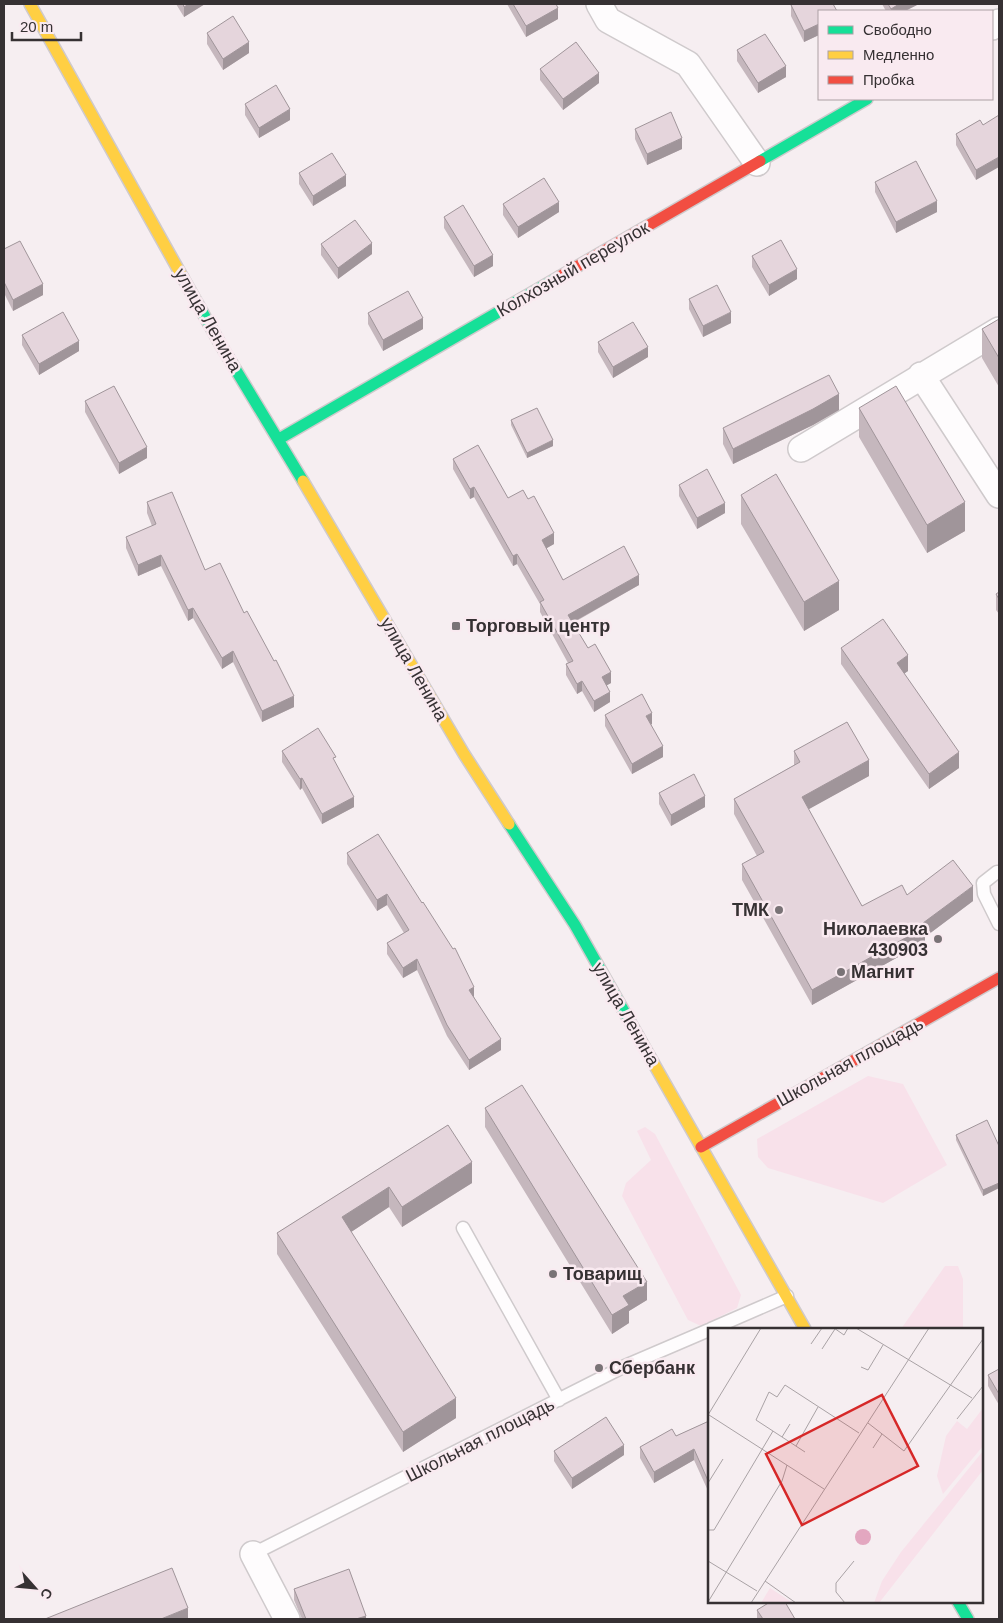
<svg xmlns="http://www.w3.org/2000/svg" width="1003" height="1623" font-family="Helvetica,sans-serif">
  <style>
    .green { fill: #f8e1ea }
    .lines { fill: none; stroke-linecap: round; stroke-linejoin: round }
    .lane-casing { stroke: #cfcacc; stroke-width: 15 }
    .street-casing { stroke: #cfcacc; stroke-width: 28 }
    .fast-casing { stroke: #cfcacc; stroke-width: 14 }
    .slow-casing { stroke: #cfcacc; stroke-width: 14 }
    .jam-casing { stroke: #cfcacc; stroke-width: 14 }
    .lane { stroke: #fefcfd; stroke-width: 12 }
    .street { stroke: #fefcfd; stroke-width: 25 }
    .fast { stroke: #16e098; stroke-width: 11 }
    .slow { stroke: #ffcf43; stroke-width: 11 }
    .jam { stroke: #f24e42; stroke-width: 11 }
    .wall { fill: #c5b7bd }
    .shaded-wall { fill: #a0959a }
    .building { fill: #e5d5dc; stroke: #a0959a }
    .poi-dot { fill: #797376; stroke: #f9eaf0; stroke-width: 2 }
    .labels { text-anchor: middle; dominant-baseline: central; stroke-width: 5; stroke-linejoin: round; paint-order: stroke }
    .street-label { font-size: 18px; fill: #363133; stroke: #f9eaf0 }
    .poi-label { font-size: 18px; font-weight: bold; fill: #363133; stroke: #f9eaf0; text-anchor: start }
    .inset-road { fill: none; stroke: #a9a2a5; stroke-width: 1 }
    .view { fill: #d62828; fill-opacity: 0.15; stroke: #d62828; stroke-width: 2.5 }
    .inset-edge { fill: none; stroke: #363133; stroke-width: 2.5 }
  </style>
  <rect width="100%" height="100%" fill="#f6eef1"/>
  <path class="green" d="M868 1076 903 1084 947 1165 883 1203 768 1168 758 1157 757 1139Z
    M645 1127 655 1134 741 1295 737 1308 701 1326 688 1320 622 1196 626 1183 651 1160 637 1131Z
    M945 1266H958L963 1279V1329H901Z"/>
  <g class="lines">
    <defs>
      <path id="lane" d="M997 872 983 883 984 894 999 924
        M463 1228 559 1400
        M711 1329 787 1296
        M253 1554 625 1366 709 1330"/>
      <path id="street" d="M599 4 608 20 688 64 757 163
        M992 27 999 22
        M921 375 999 495
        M801 449 999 330
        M253 1554 287 1619"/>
      <path id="fast" d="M760 161 867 99
        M183 278 222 347 303 481
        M279 439 559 277
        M509 824 575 925 638 1036
        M958 1602 968 1619"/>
      <path id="slow" d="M30 4 183 278
        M303 481 464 754 509 824
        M638 1036 805 1329"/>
      <path id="jam" d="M559 277 760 161
        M701 1147 999 978"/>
    </defs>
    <use href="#lane" class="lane-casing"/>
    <use href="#street" class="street-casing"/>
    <use href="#fast" class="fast-casing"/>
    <use href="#slow" class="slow-casing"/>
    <use href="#jam" class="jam-casing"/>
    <use href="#lane" class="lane"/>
    <use href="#street" class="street"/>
    <use href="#fast" class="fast"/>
    <use href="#slow" class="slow"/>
    <use href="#jam" class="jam"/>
  </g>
  <path class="wall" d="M176 4H205L184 17Z
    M507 4H556L558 19 526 37Z
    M882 4H917V5L905 11H886Z
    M791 5 819 11V36V35L804 42 791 16Z
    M207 33 249 53 223 70 207 44Z
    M737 50 786 77 758 93 737 61Z
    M540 69 599 83 563 110 540 80Z
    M245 104 290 120 259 138 245 115Z
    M980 120 976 180 956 145V134Z
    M635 129 682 149 647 165 635 139Z
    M299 173 346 186 313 206 299 184Z
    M875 182 937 212 896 233 875 192Z
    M503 204 559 212 518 238 503 215Z
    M444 217 493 266 474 277 444 228Z
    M321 244 372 254 338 279 321 255Z
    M4 249 43 295 13 311 4 293Z
    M752 256 797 279 769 296 752 267Z
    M689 299 731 323 703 337 689 309Z
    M368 313 423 329 383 351 368 324Z
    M999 319V387L982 358V329Z
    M22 335 79 351 39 375 22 345Z
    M598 342 648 357 613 378 598 352Z
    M85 401 147 458 119 474 85 412Z
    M859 408 965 531 927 553 859 437Z
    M839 410 813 425 733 464 723 444V428Z
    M511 420 553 446 527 458 511 425Z
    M453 459 508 498 554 544 546 548 563 580 639 585 573 623 588 648 611 683 607 685 610 702 594 712 582 691 577 694 566 675V664L568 663 540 612V604L517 564 513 566 474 497 470 499 453 469Z
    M679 485 725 513 697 529 679 496Z
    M741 495 839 610 804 631 741 524Z
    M147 502 205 570 244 613 294 707 262 722 233 662 222 669 193 618 188 621 161 566 138 576 126 548V537L152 526 147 513Z
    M999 592V614L996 610V594Z
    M841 648 908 671 904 673 959 768 929 789 841 664Z
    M605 715 652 724H651L663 757 632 774 605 726Z
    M282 751 336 764 354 807 322 824 302 788 300 790 282 762Z
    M794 751 869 776 808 809 862 906 907 895 973 901 925 937V942L812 1005 742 880V864L757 856 734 814V799L794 765Z
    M659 793 705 807 671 826 659 804Z
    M378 834 474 997 501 1050 469 1070 447 1036 417 970 403 978 387 954V943L404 933 387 905 377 911 347 864V853Z
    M485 1108 647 1300 629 1311V1323L612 1334 485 1127Z
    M448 1125 472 1183 402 1227 389 1207 351 1232 456 1418 403 1452 277 1254V1233Z
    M956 1135 999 1146V1188L983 1196 956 1140Z
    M999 1369V1405L988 1386V1375Z
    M709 1421V1493L694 1460 654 1483 640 1458V1447L676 1436Z
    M554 1451 624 1455 572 1489 554 1461Z
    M294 1589 366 1619H302L294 1600Z
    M757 1610 795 1619H757Z"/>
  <path class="shaded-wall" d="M189 4H205L184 17V7Z
    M899 4H917V5L905 11H891V9Z
    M558 8V19L526 37V26Z
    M819 24V35L804 42V31Z
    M249 42V53L223 70V59Z
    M786 66V77L758 93V83Z
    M599 73V83L563 110V99Z
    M290 109V120L259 138V128Z
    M682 138V149L647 165V154Z
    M999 157V167L976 180V170Z
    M346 175V186L313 206V196Z
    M937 201V212L896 233V222Z
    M559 202V212L518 238V227Z
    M372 243V254L338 279V268Z
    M493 255V266L474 277V266Z
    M797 269V279L769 296V285Z
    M43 284V295L13 311V300Z
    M731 312V323L703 337V326Z
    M423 318V329L383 351V340Z
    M79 341V351L39 375V364Z
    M648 347V357L613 378V367Z
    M839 394V410L813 425 733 464V449Z
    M553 440V446L527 458V453Z
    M147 447V458L119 474V463Z
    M474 487V497L470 499V489Z
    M965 502V531L927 553V525Z
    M725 503V513L697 529V518Z
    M554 533V544L542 551V540Z
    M517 554V564L513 566V556Z
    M161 555V566L138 576V565Z
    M639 575V585L568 625V615Z
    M839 581V610L804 631V602Z
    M193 608V618L188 621V610Z
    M233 651V662L222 669V658Z
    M908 655V671L897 679V663Z
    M611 672V683L602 688V677Z
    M582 681V691L577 694V684Z
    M610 692V702L594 712V701Z
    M294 696V707L262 722V711Z
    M652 713V724L646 727V716Z
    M663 746V757L632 774V764Z
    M959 752V768L929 789V774Z
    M869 760V776L802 813V797Z
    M302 778V788L300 790V779Z
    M705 796V807L671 826V815Z
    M354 797V807L322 824V814Z
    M973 886V901L925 937V942L812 1005V990L923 923Z
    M387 894V905L377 911V900Z
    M417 959V970L403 978V968Z
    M474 987V998L469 990Z
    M501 1039V1050L469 1070V1060Z
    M472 1162V1183L402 1227V1207Z
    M999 1183V1188L983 1196V1190Z
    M389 1187V1207L342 1238V1217Z
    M647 1282V1300L629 1311V1323L612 1334V1315L623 1296Z
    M456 1398V1418L403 1452V1432Z
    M624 1445V1455L572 1489V1478Z
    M694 1449V1460L654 1483V1472Z
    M188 1608V1619H161Z
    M366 1616V1619H356Z"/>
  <path class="building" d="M183 4H189L184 7Z
    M513 4H556L558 8 526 26Z
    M794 4H833L837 11H819V25V24L804 31 791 5Z
    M888 4H899L891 9Z
    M233 16 249 42 223 59 207 33Z
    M765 34 786 66 758 83 737 50Z
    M576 42 599 73 563 99 540 69Z
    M276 85 290 109 259 128 245 104Z
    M671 112 682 138 647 154 635 129Z
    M999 115V157L976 170 956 134 980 120 983 125Z
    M332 153 346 175 313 196 299 173Z
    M916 161 937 201 896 222 875 182Z
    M544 178 559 202 518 227 503 204Z
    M463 205 493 255 474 266 444 217Z
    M355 220 372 243 338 268 321 244Z
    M781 240 797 269 769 285 752 256Z
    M20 241 43 284 13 300 4 282V249Z
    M717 285 731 312 703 326 689 299Z
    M408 291 423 318 383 340 368 313Z
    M63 312 79 341 39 364 22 335Z
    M999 319V358L982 329Z
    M633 322 648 347 613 367 598 342Z
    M829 375 839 394 813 409 733 449 723 428Z
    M114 386 147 447 119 463 85 401Z
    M896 386 965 502 927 525 859 408Z
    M537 408 553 440 527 453 511 420Z
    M478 445 508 498 523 490 528 499 534 496 554 533 542 540 563 580 624 546 639 575 568 615 588 648 595 644 611 672 602 677 610 692 594 701 582 681 577 684 566 664 573 661 540 602 544 600 517 554 513 556 474 487 470 489 453 459Z
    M707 469 725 503 697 518 679 485Z
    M776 474 839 581 804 602 741 495Z
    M172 492 205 570 220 563 244 613 247 611 274 661 276 660 294 696 262 711 233 651 222 658 193 608 188 610 161 555 138 565 126 537 156 524 147 502Z
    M999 592V599L996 594Z
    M883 619 908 655 897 663 959 752 929 774 841 648Z
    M642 694 652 713 646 716 663 746 632 764 605 715Z
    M847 722 869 760 802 797 862 906 902 885 907 895 953 860 973 886 923 923 925 927 812 990 742 864 764 852 734 799 800 762 794 751Z
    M318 728 336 757 333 758 354 797 322 814 302 778 300 779 282 751Z
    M694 774 705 796 671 815 659 793Z
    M378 834 422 903 423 902 453 949 455 948 474 987 469 990 501 1039 469 1060 447 1025 417 959 403 968 387 943 409 930 387 894 377 900 347 853Z
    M522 1085 647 1282 623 1296 629 1305 612 1315 485 1108Z
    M987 1120 999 1146V1183L983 1190 956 1135Z
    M448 1125 472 1162 402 1207 389 1187 342 1217 456 1398 403 1432 277 1233Z
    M999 1369V1394L988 1375Z
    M606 1417 624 1445 572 1478 554 1451Z
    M709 1421V1483L694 1449 654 1472 640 1447 672 1429 676 1436Z
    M172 1568 188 1608 161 1619H45Z
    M349 1569 366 1616 356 1619H306L294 1589Z
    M770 1602H785L795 1619H763L757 1610Z"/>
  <g class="poi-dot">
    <rect x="451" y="621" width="10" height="10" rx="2.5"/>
    <circle cx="779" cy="910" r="5"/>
    <circle cx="938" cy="939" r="5"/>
    <circle cx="841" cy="972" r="5"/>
    <circle cx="553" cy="1274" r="5"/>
    <circle cx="599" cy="1368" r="5"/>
  </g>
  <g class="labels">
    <g class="street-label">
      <text transform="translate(573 269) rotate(-30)">Колхозный переулок</text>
      <text transform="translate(208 320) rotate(60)">улица Ленина</text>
      <text transform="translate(414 669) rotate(60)">улица Ленина</text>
      <text transform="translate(626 1014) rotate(60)">улица Ленина</text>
      <text transform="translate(850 1062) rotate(-29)">Школьная площадь</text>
      <text transform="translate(480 1440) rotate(-27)">Школьная площадь</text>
    </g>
    <g class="poi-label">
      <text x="466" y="626">Торговый центр</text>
      <text x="769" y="910" text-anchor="end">ТМК</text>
      <text x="928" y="929" text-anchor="end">Николаевка<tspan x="928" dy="21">430903</tspan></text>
      <text x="851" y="972">Магнит</text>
      <text x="563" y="1274">Товарищ</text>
      <text x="609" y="1368">Сбербанк</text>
    </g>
  </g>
  <g transform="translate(708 1328)">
    <rect width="275" height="275" fill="#f6eef1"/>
    <path d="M275 80V118L235 166 229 148 238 108 249 93 259 101ZM275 123V142L171 275H166L174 253 193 224ZM62 260 85 275H53Z" fill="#f8e1ea"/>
    <path d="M147 209a8 8 0 1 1 16 0a8 8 0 1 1-16 0Z" fill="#e3a7c0"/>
    <path class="inset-road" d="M126 0 136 7 140 0M148 0 264 70M103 16 114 0M114 21 127 1M153 39 160 42 175 17M0 87 53 0M1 87 116 161M249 91 275 58M160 95 196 123 275 11M74 109 82 96M88 118 110 79M165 120 174 106M97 124 48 92 61 64 69 69 77 57 151 105M0 155 15 131M0 202H6L65 103M0 233 49 263M57 253 88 275M0 274 74 153 79 137M43 275 221 0M137 275 128 264V255L146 233"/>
    <path class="view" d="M174 67 210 138 94 197 58 126Z"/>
    <rect width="275" height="275" class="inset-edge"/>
  </g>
  <rect width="1003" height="1623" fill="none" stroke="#363133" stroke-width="10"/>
  <rect x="818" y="10" width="175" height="90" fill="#f9eaf0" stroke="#aba0a4"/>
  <rect x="828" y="26" width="25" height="8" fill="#16e098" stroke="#aba0a4"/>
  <text x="863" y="35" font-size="15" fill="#363133">Свободно</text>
  <rect x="828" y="51" width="25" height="8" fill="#ffcf43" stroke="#aba0a4"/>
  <text x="863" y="60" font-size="15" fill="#363133">Медленно</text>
  <rect x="828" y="76" width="25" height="8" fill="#f24e42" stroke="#aba0a4"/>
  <text x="863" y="85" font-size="15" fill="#363133">Пробка</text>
  <g transform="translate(35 1588) rotate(117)" stroke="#f9eaf0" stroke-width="4" paint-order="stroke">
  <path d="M0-4L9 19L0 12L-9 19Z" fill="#363133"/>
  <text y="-8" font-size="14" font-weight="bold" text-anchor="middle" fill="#363133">С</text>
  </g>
  <path d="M12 32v8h69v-8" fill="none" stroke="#363133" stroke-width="2.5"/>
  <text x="20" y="32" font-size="15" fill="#363133" stroke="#f9eaf0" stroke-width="4" paint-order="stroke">20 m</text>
</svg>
